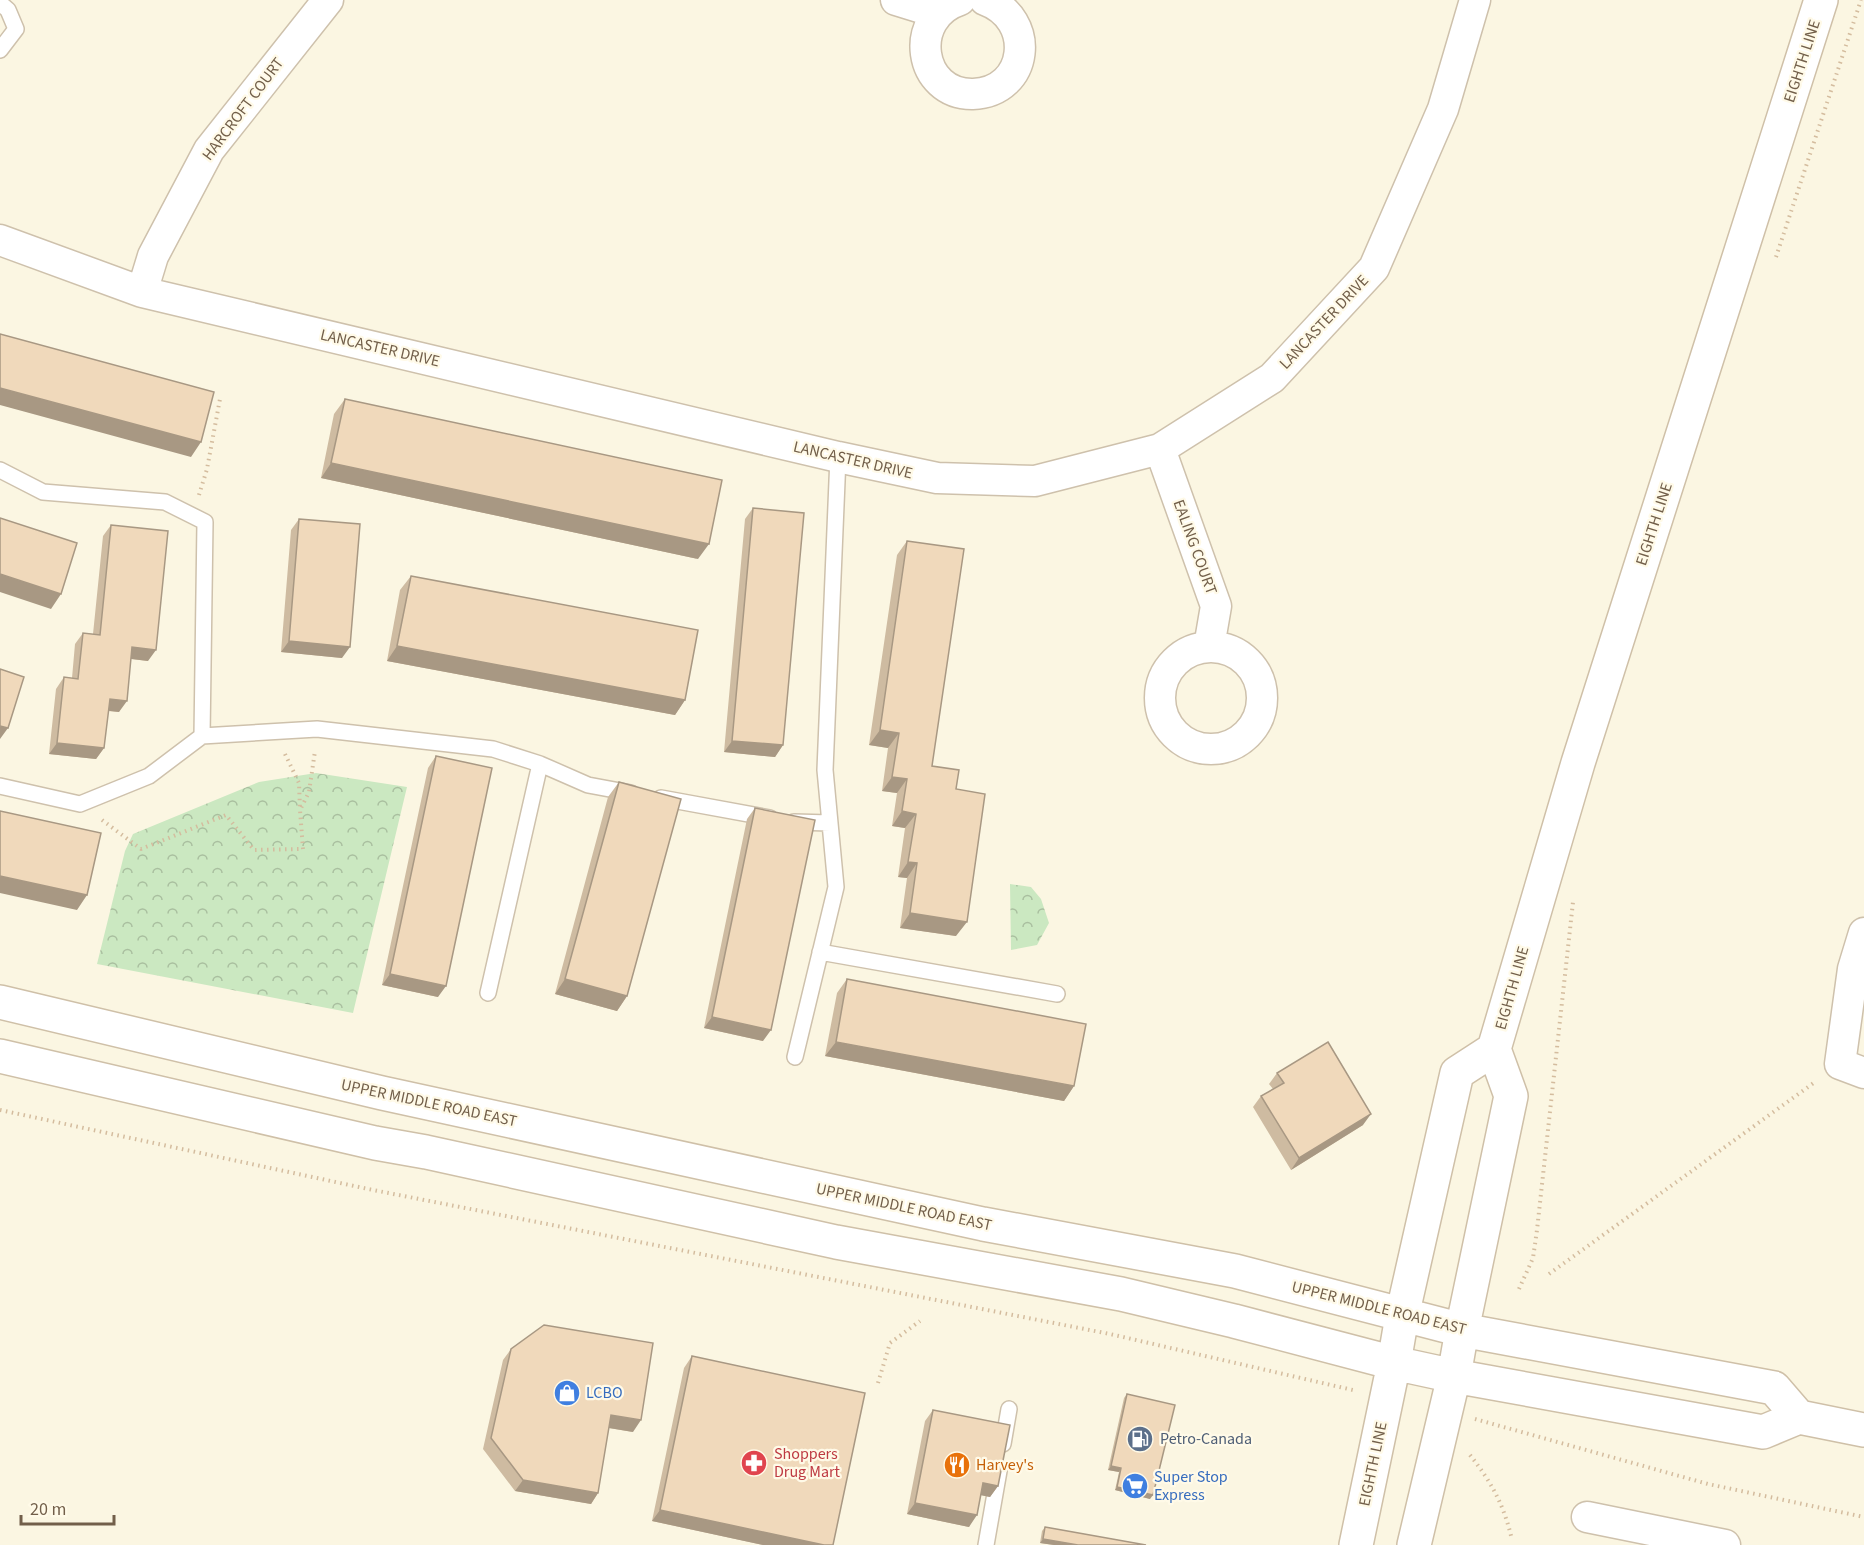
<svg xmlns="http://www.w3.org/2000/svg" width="1864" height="1545" font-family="'Source Sans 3',sans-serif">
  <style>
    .park { fill: url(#park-crowns) }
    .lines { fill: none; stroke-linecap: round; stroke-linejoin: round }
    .lane-casing { stroke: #cec1ac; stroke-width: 18 }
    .street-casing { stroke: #cec1ac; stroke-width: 33 }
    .secondary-casing { stroke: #cfc0a8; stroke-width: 36 }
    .path { stroke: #d4bc9e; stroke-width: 4; stroke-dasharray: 1.5 4.5; stroke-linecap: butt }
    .lane { stroke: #fff; stroke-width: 15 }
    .street { stroke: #fff; stroke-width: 30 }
    .secondary { stroke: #fff; stroke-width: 33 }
    .wall { fill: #cebba1 }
    .shaded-wall { fill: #a89883 }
    .building { fill: #f0d9bb; stroke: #a89883; stroke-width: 1.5 }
    .labels { text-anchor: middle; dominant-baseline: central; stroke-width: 4.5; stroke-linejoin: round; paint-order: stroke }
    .street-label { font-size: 16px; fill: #725f4a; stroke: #fffae8 }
    .shop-label { font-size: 16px; fill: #366cbe; stroke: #fffae8; text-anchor: start }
    .service-label { font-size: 16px; fill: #4e5e75; stroke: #fffae8; text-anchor: start }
    .health-label { font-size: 16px; fill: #be3a42; stroke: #fffae8; text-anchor: start }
    .food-label { font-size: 16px; fill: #c56008; stroke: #fffae8; text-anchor: start }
  </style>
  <defs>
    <pattern id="park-crowns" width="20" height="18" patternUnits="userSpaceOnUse" patternTransform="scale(1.5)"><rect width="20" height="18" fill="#cbe8c1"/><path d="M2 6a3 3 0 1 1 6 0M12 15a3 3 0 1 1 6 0" fill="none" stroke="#a9bf9f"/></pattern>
  </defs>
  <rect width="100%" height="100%" fill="#fbf6e2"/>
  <path class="park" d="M316 773 407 787 353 1013 97 964 125 851 133 834 259 782Z
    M1010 884 1031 887 1041 899 1049 923 1037 945 1011 950Z"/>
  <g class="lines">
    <defs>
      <path id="lane" d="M0 3 8 10 16 29 0 50
        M0 470 43 492 165 502 205 522 202 736
        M0 786 80 804 149 776 202 736 317 729 493 749 540 764 588 785 631 793
        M661 798 770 818
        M794 822 830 823
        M820 952 1057 994
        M488 993 540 764
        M795 1057 836 887 825 770 838 457
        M1003 1444 1009 1409
        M986 1545 999 1471"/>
      <path id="street" d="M896 0 938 13
        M960 0C907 17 918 95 973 94 1029 92 1037 19 985 0
        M0 240 142 292 838 457 937 478 1035 481 1160 449 1272 378 1374 268 1443 109 1475 0
        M142 292 153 256 209 150 328 0
        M1160 449 1216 606 1209 647
        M1160 698a51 51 0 1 1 102 0a51 51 0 1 1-102 0Z
        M1864 933 1853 969 1840 1064 1864 1073
        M1587 1517 1725 1545"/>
      <path id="secondary" d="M0 1002 382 1093 983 1224 1235 1271 1462 1330 1774 1388 1799 1417
        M0 1056 375 1143 426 1152 836 1242 1121 1294 1234 1321 1394 1363 1454 1376 1763 1432 1799 1417 1864 1430
        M1356 1545 1394 1363 1402 1316 1457 1073 1494 1049
        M1414 1545 1454 1376 1462 1330 1511 1096 1494 1049 1578 763 1821 0"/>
    </defs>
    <use href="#lane" class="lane-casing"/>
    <use href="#street" class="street-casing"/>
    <use href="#secondary" class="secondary-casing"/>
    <path class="path" d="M1776 257 1861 0
      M199 495 207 469 220 399
      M285 754 299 783 300 809
      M102 820 141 849 226 815 254 850 303 849 300 810 309 792 315 751
      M0 1110 368 1189 1110 1334 1357 1391
      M1549 1274 1815 1082
      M1519 1289 1533 1258 1537 1230 1573 902
      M878 1383 890 1343 920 1321
      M1475 1419 1708 1484 1864 1517
      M1470 1455C1492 1483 1504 1505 1512 1540"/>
    <use href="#lane" class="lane"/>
    <use href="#street" class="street"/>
    <use href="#secondary" class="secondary"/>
  </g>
  <path class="wall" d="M345 399 698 559 321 478 334 414Z
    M753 508 783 745 775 757 724 752 745 519Z
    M299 519 342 658 281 652 291 530Z
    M111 525 148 661 131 659 119 712 108 711 104 748 96 759 49 754 56 689 64 677 72 678 75 644 83 633 93 634 103 536Z
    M907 541 932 766 956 789V936L900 928 907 878 898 877 905 828 892 826 897 793 882 791 888 748 869 745 897 555Z
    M411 576 685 700 675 715 387 661 400 590Z
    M436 756 438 997 382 985 428 768Z
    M619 782 627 996 617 1011 555 994 608 797Z
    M755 808 763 1041 704 1028 747 819Z
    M847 979 1074 1086 1064 1101 825 1056 837 993Z
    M1277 1073 1363 1125 1291 1170 1253 1107 1261 1096 1273 1089 1269 1084Z
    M511 1349 633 1432 609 1428 598 1493 591 1504 515 1491 483 1449 503 1360Z
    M692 1356 833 1545H763L652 1521 684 1368Z
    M1127 1394 1150 1499 1115 1490 1119 1472 1108 1470 1124 1398Z
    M933 1410 998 1486 990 1497 981 1495 969 1527 907 1514 925 1421Z
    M1045 1527 1146 1545H1054L1040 1543 1042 1531Z"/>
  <path class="shaded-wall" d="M0 388 201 442 191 457 0 405Z
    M331 463 709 544 698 559 321 478Z
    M0 574 61 594 51 609 0 592Z
    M289 641 350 647 342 658 281 652Z
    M397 646 685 700 675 715 387 661Z
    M132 647 156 650 148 661 124 658Z
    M110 699 127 701 119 712 102 710Z
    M0 726 8 728 0 739Z
    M880 730 899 733 888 748 869 745Z
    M732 741 783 745 775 757 724 752Z
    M57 743 104 748 96 759 49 754Z
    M892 777 907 779 897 793 882 791Z
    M902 811 916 814 905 828 892 826Z
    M908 862 917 863 907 878 898 877Z
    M0 876 87 895 77 910 0 893Z
    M910 913 967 922 956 936 900 928Z
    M390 974 446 986 438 997 382 985Z
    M565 979 627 996 617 1011 555 994Z
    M712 1017 771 1030 763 1041 704 1028Z
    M836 1042 1074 1086 1064 1101 825 1056Z
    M1371 1114 1363 1125 1291 1170 1299 1158Z
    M611 1415 641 1420 633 1432 603 1427Z
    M1111 1466 1121 1468 1119 1472 1108 1470Z
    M523 1480 598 1493 591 1504 515 1491Z
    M983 1483 998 1486 990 1497 975 1494Z
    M1117 1487 1153 1495 1150 1499 1115 1490Z
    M915 1503 977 1515 969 1527 907 1514Z
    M660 1510 824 1545H763L652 1521Z
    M1043 1539 1078 1545H1054L1040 1543Z"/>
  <path class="building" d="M0 334 214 392 201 442 0 388Z
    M345 399 722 480 709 544 331 463Z
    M753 508 804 513 783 745 732 741Z
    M0 518 77 543 61 594 0 574Z
    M299 519 360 524 350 647 289 641Z
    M111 525 168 531 156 650 132 647 127 701 110 699 104 748 57 743 64 677 78 679 83 633 100 635Z
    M907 541 964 549 932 766 959 770 956 789 985 794 967 922 910 913 917 863 908 862 916 814 902 811 907 779 892 777 899 733 880 730Z
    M411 576 698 630 685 700 397 646Z
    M0 669 24 677 8 728 0 726Z
    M436 756 492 768 446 986 390 974Z
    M619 782 681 799 627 996 565 979Z
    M755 808 815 820 771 1030 712 1017Z
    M0 811 101 833 87 895 0 876Z
    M847 979 1086 1024 1074 1086 836 1042Z
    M1328 1042 1371 1114 1299 1158 1261 1096 1284 1083 1277 1073Z
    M544 1325 653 1343 641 1420 611 1415 598 1493 523 1480 491 1438 511 1349Z
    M692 1356 865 1393 833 1545H824L660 1510Z
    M1127 1394 1175 1405 1153 1495 1117 1487 1121 1468 1111 1466Z
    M933 1410 1010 1425 998 1486 983 1483 977 1515 915 1503Z
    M1045 1527 1146 1545H1078L1043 1539Z"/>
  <defs>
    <symbol id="shop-disc" viewBox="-11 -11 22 22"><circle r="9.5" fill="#3f7fe0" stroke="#fffae8"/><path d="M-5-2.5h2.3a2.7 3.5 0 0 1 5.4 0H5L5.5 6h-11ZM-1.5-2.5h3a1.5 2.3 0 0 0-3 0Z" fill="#fff"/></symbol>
    <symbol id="fuel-disc" viewBox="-11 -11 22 22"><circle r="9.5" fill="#5c6f8a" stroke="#fffae8"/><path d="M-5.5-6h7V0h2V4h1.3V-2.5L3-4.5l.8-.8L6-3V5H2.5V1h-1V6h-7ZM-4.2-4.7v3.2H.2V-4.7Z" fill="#fff"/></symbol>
    <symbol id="pharmacy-disc" viewBox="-11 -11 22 22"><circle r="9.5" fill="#e0444e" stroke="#fffae8"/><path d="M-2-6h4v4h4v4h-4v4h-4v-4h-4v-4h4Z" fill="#fff"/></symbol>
    <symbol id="restaurant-disc" viewBox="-11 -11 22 22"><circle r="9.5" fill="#e8710a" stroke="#fffae8"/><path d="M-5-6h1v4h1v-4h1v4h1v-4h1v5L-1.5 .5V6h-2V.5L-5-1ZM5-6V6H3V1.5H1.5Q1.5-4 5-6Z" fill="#fff"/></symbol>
    <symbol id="supermarket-disc" viewBox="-11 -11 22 22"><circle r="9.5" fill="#3f7fe0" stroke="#fffae8"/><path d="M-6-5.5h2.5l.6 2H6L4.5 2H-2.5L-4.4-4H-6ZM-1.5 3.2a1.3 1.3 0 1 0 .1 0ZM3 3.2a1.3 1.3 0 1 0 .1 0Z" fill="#fff"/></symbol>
  </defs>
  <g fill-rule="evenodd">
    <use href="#shop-disc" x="552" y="1378" width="30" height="30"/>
    <use href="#fuel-disc" x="1125" y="1424" width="30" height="30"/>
    <use href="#pharmacy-disc" x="739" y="1448" width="30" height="30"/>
    <use href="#restaurant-disc" x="942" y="1450" width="30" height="30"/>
    <use href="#supermarket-disc" x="1120" y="1471" width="30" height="30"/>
  </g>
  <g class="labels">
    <g class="street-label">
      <text transform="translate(1802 61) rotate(-72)">EIGHTH LINE</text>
      <text transform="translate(243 109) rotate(-53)">HARCROFT COURT</text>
      <text transform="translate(1324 322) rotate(-47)">LANCASTER DRIVE</text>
      <text transform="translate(380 348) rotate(13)">LANCASTER DRIVE</text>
      <text transform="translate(853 460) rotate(13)">LANCASTER DRIVE</text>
      <text transform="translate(1654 524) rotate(-72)">EIGHTH LINE</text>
      <text transform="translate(1195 547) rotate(70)">EALING COURT</text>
      <text transform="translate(1512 988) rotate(-74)">EIGHTH LINE</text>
      <text transform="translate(429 1103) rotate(12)">UPPER MIDDLE ROAD EAST</text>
      <text transform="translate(904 1207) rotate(12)">UPPER MIDDLE ROAD EAST</text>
      <text transform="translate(1379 1308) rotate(14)">UPPER MIDDLE ROAD EAST</text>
      <text transform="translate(1373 1464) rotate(-78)">EIGHTH LINE</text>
    </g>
    <g class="shop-label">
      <text x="586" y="1393">LCBO</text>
      <text x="1154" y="1477">Super Stop<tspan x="1154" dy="18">Express</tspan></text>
    </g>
    <g class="service-label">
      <text x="1160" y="1439">Petro-Canada</text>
    </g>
    <g class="health-label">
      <text x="774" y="1454">Shoppers<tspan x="774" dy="18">Drug Mart</tspan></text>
    </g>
    <g class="food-label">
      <text x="976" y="1465">Harvey's</text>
    </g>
  </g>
  <path d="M21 1515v9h93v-9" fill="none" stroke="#725f4a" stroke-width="3"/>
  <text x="30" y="1515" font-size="18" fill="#725f4a" stroke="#fffae8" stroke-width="4.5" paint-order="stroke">20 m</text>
</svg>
